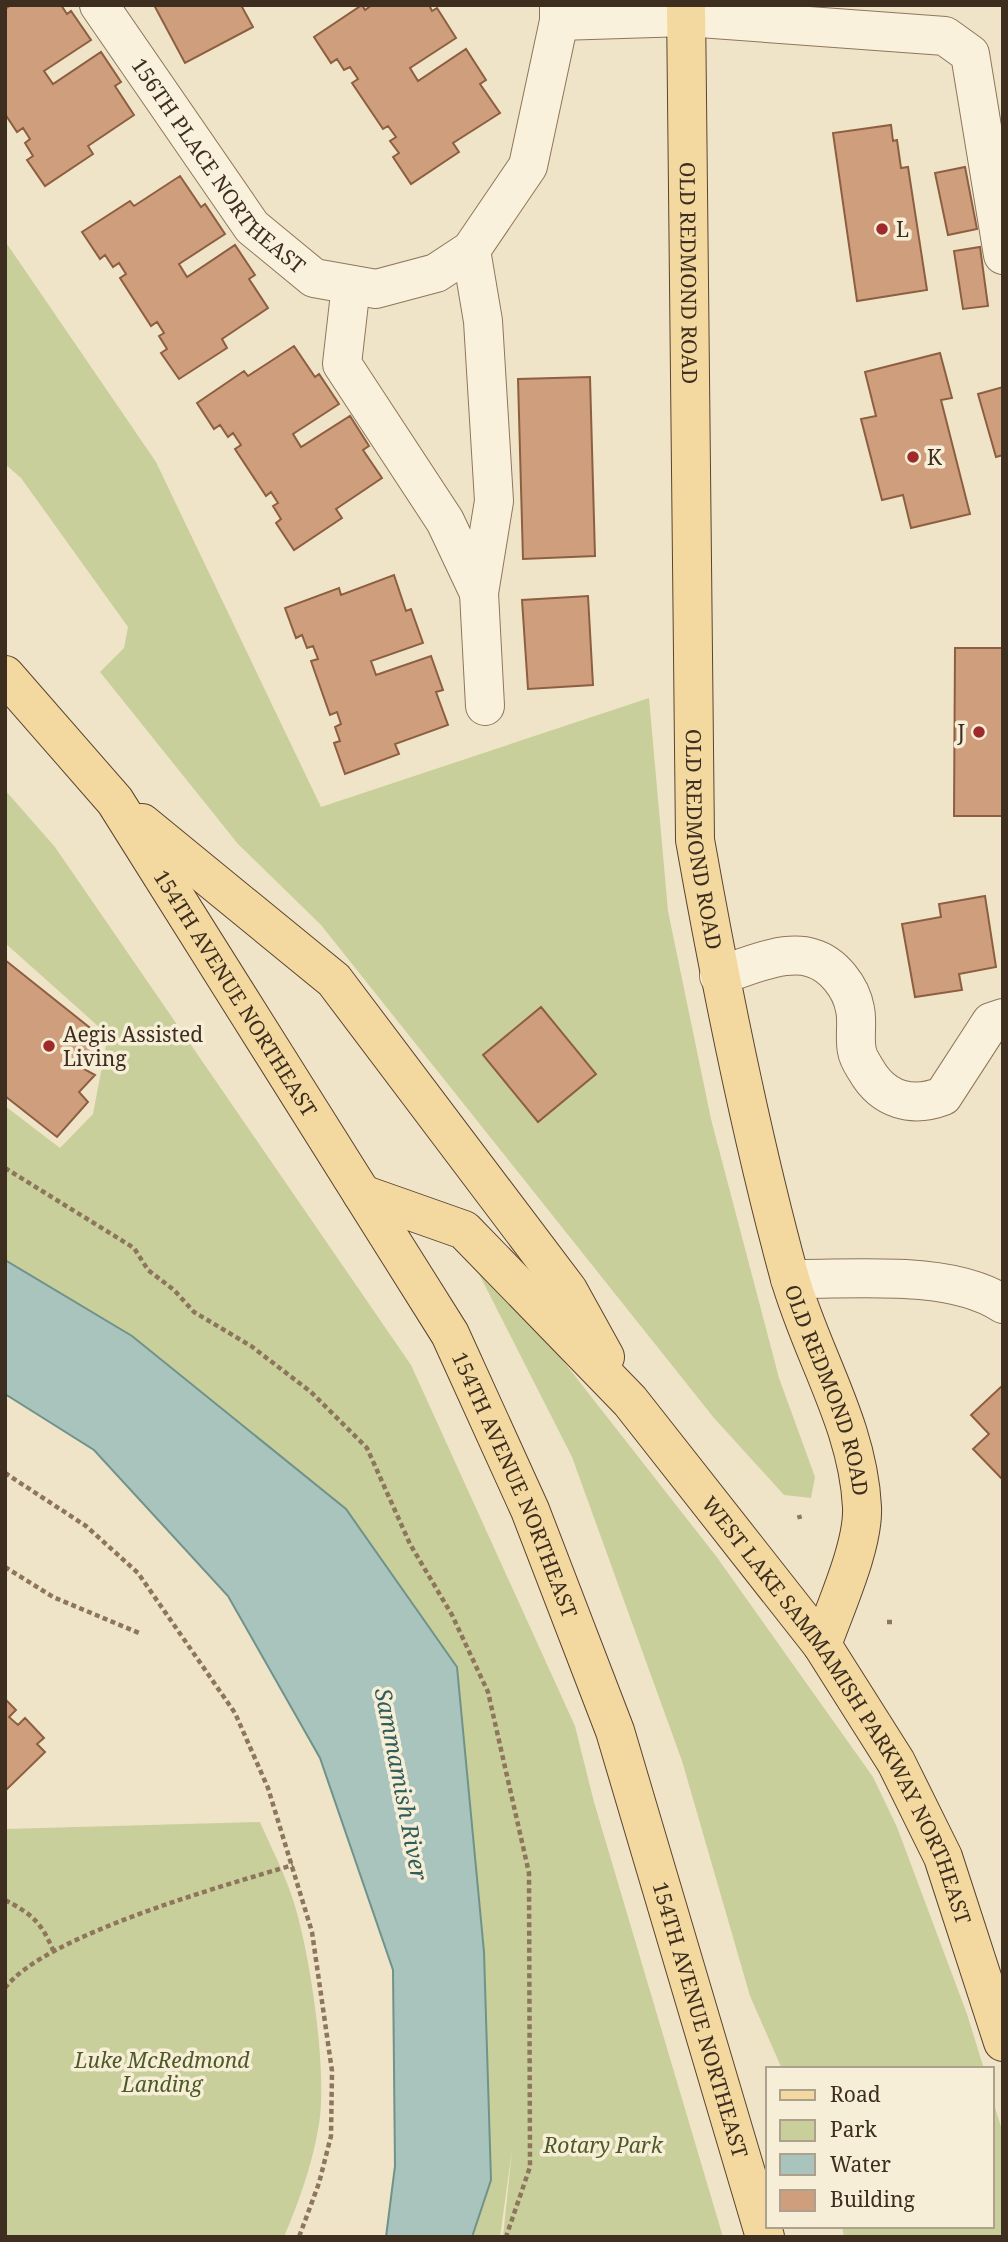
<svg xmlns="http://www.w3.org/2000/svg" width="1008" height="2242" font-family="'Noto Serif',serif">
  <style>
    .green { fill: #c9cf9b }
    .water { fill: #a9c4bc; stroke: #6f938a; stroke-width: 2 }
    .building { fill: #cf9f7d; stroke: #8d5f41; stroke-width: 2 }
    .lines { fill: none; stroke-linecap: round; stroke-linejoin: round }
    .minor-casing { stroke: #8d765c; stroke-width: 40 }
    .major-casing { stroke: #5b4430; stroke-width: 40 }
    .path { stroke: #8d765c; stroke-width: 4.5; stroke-dasharray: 5 3.5; stroke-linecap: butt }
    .minor { stroke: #faf1dc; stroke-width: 38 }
    .major { stroke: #f3d9a0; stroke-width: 38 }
    .poi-dot { fill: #9e2a2b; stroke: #f7eed8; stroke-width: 2.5 }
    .labels { text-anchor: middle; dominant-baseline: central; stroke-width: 7; stroke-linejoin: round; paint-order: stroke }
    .street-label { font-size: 21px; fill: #3d2e20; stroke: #f7eed8 }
    .poi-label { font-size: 21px; fill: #3d2e20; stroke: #f7eed8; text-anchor: start }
    .park-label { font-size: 21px; font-style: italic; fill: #4d5a26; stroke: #f7eed8 }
    .water-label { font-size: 23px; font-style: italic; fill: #2f5d5a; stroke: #f7eed8 }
  </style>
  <rect width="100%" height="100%" fill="#f0e4c8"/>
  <path class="green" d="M5 241 156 462 321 807 649 698 668 911 711 1119 779 1378 815 1477 811 1498 784 1495 714 1418 321 925 238 844 100 672 124 648 128 627 21 478 5 464Z
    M5 790 55 847 411 1365 575 1726 594 1802 723 2237H503L512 2150 500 2237H472L491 2180 484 1952 457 1667 346 1509 132 1336 5 1260V1106L60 1148 93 1114 108 1035 5 943Z
    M475 1266 546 1339 716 1556 873 1777 897 1827 967 2014 984 2069H782L750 1996 682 1761 572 1457Z
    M260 1822C270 1845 282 1868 290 1891 309 1941 328 2072 319 2124 313 2163 299 2201 284 2237H5V1829Z
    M992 2098 1003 2133V2237H844L842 2226H992Z"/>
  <path class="water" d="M5 1260 132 1336 346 1509 457 1667 484 1952 491 2180 472 2237H386L395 2166 393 1970 320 1758 228 1596 94 1450 5 1394Z"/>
  <path class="building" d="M11 5H61L67 14 71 11 91 40 44 71 53 84 101 52 121 82 115 86 134 115 88 146 93 154 45 186 27 160 33 156 25 143 30 139 23 128 17 132 5 114V9Z
    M154 5H241L253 27 185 63Z
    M362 5 365 10 372 5H429L432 11 437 8 456 38 410 68 418 81 466 49 486 80 480 84 500 113 453 143 459 152 411 184 393 157 399 153 390 141 396 137 388 126 383 129 352 83 358 79 350 67 344 70 337 59 331 63 314 37Z
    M891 125 893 141 897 140 901 168 908 167 927 290 857 301 833 133Z
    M965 167 977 229 948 235 935 173Z
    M180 176 201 207 205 204 225 234 179 264 187 277 235 245 255 275 249 279 268 308 222 339 227 348 179 379 161 353 167 349 159 336 164 333 157 322 151 326 120 278 126 274 119 263 113 267 105 255 100 259 82 232 130 201 134 206Z
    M980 247 988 306 963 309 954 251Z
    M294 346 315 377 319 374 339 404 293 434 301 447 350 416 369 446 363 450 382 478 336 509 342 518 294 550 276 523 281 519 273 506 278 503 271 492 266 496 235 449 241 445 233 433 228 437 220 425 214 429 197 403 244 371 248 376Z
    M940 353 952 398 941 400 970 514 911 528 903 495 882 500 861 419 876 416 865 372Z
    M590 377 595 556 523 559 518 379Z
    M1003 387V455L996 457 978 394Z
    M394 575 406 611 411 609 423 643 371 661 376 675 431 656 443 690 436 692 448 725 395 744 399 754 345 774 334 743 340 741 335 727 341 724 337 712 330 715 311 661 318 659 313 646 307 648 302 635 296 638 285 608 339 588 341 595Z
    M588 596 593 685 528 689 522 600Z
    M955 648H1003V816H954Z
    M985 896 996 967 959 974 962 990 915 997 902 924 941 917 939 904Z
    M5 960 94 1031 87 1041 99 1051 84 1069 95 1075 79 1092 88 1102 57 1137 5 1096Z
    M541 1007 596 1074 538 1122 483 1055Z
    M1003 1385V1480L973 1449 989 1434 971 1415Z
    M5 1699 16 1710 9 1717 18 1725 25 1718 44 1738 37 1744 45 1752 5 1791Z"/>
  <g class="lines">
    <defs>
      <g id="minor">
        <path id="s1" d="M99 5 252 227 314 278 376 289 436 273 471 250 528 166 559 21V5"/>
        <path d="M559 21 686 17 945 36 970 54 1003 255"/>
        <path d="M351 285 342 364 445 521 479 593 494 501 483 321 471 250"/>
        <path d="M479 593 485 706"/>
        <path d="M719 976C745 967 785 949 812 958 833 964 851 987 855 1009 858 1023 854 1038 857 1051 858 1058 863 1065 866 1070 883 1100 912 1108 943 1096L991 1022 1003 1018"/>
        <path d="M790 1279C854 1280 949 1269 1003 1304"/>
      </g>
      <g id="major">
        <path id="s2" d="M686 5 695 840C721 986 750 1132 789 1275 811 1354 858 1424 862 1507 864 1545 835 1608 822 1645"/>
        <path id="s3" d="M5 675 115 801 450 1334 530 1510 615 1731 765 2237"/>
        <path d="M142 823 334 980 568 1290 605 1357"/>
        <path id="s4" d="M362 1194 464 1230 630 1401 822 1645 896 1762 943 1857 1003 2042"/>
      </g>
    </defs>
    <use href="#minor" class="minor-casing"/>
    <use href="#major" class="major-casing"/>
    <path class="path" d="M5 1168 134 1248 148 1270 174 1290 194 1312 251 1346 311 1392 367 1448 410 1544 452 1615 488 1692 529 1873 530 2167 506 2237
      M5 1473 86 1526 138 1573 235 1713 268 1788 312 1932 332 2071 331 2136 319 2183 299 2237
      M799 1515 800 1519
      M5 1567 53 1597 139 1633
      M887 1622H895
      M5 1900C32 1914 41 1922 53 1950
      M5 1988C45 1935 226 1885 293 1865"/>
    <use href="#minor" class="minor"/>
    <use href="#major" class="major"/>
  </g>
  <g class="poi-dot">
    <circle cx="882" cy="229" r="7"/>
    <circle cx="913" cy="457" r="7"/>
    <circle cx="979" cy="732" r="7"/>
    <circle cx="49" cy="1046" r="7"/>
  </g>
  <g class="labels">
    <g class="street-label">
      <text stroke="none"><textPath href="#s1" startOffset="201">156TH PLACE NORTHEAST</textPath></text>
      <text stroke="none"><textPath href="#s2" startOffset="268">OLD REDMOND ROAD</textPath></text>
      <text stroke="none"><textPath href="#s2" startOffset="835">OLD REDMOND ROAD</textPath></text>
      <text stroke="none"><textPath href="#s3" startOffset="394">154TH AVENUE NORTHEAST</textPath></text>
      <text stroke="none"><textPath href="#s2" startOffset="1402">OLD REDMOND ROAD</textPath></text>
      <text stroke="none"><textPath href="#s3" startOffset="961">154TH AVENUE NORTHEAST</textPath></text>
      <text stroke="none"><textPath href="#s4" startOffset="721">WEST LAKE SAMMAMISH PARKWAY NORTHEAST</textPath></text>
      <text stroke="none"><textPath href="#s3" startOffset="1528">154TH AVENUE NORTHEAST</textPath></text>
    </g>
    <g class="poi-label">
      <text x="896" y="229">L</text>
      <text x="927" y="457">K</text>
      <text x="965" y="732" text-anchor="end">J</text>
      <text x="63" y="1034">Aegis Assisted<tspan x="63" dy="24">Living</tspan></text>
    </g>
    <g class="park-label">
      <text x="162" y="2060">Luke McRedmond<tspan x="162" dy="24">Landing</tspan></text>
      <text x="603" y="2145">Rotary Park</text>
    </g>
    <g class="water-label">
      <text transform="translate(402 1784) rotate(79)">Sammamish River</text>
    </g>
  </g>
  <rect width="1008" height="2242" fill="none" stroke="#3d2e20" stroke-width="14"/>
  <rect x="766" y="2067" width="228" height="161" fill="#f7eed8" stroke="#ada18e" stroke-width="2"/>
  <rect x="780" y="2090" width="35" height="10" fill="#f3d9a0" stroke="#ada18e" stroke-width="2"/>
  <text x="830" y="2102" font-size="21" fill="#3d2e20">Road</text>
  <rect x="780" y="2120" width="35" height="21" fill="#c9cf9b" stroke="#ada18e" stroke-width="2"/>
  <text x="830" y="2137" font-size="21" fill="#3d2e20">Park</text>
  <rect x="780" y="2154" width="35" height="21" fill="#a9c4bc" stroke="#ada18e" stroke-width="2"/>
  <text x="830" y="2172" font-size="21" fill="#3d2e20">Water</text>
  <rect x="780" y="2190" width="35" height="21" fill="#cf9f7d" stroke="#ada18e" stroke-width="2"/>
  <text x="830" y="2207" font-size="21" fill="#3d2e20">Building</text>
</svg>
